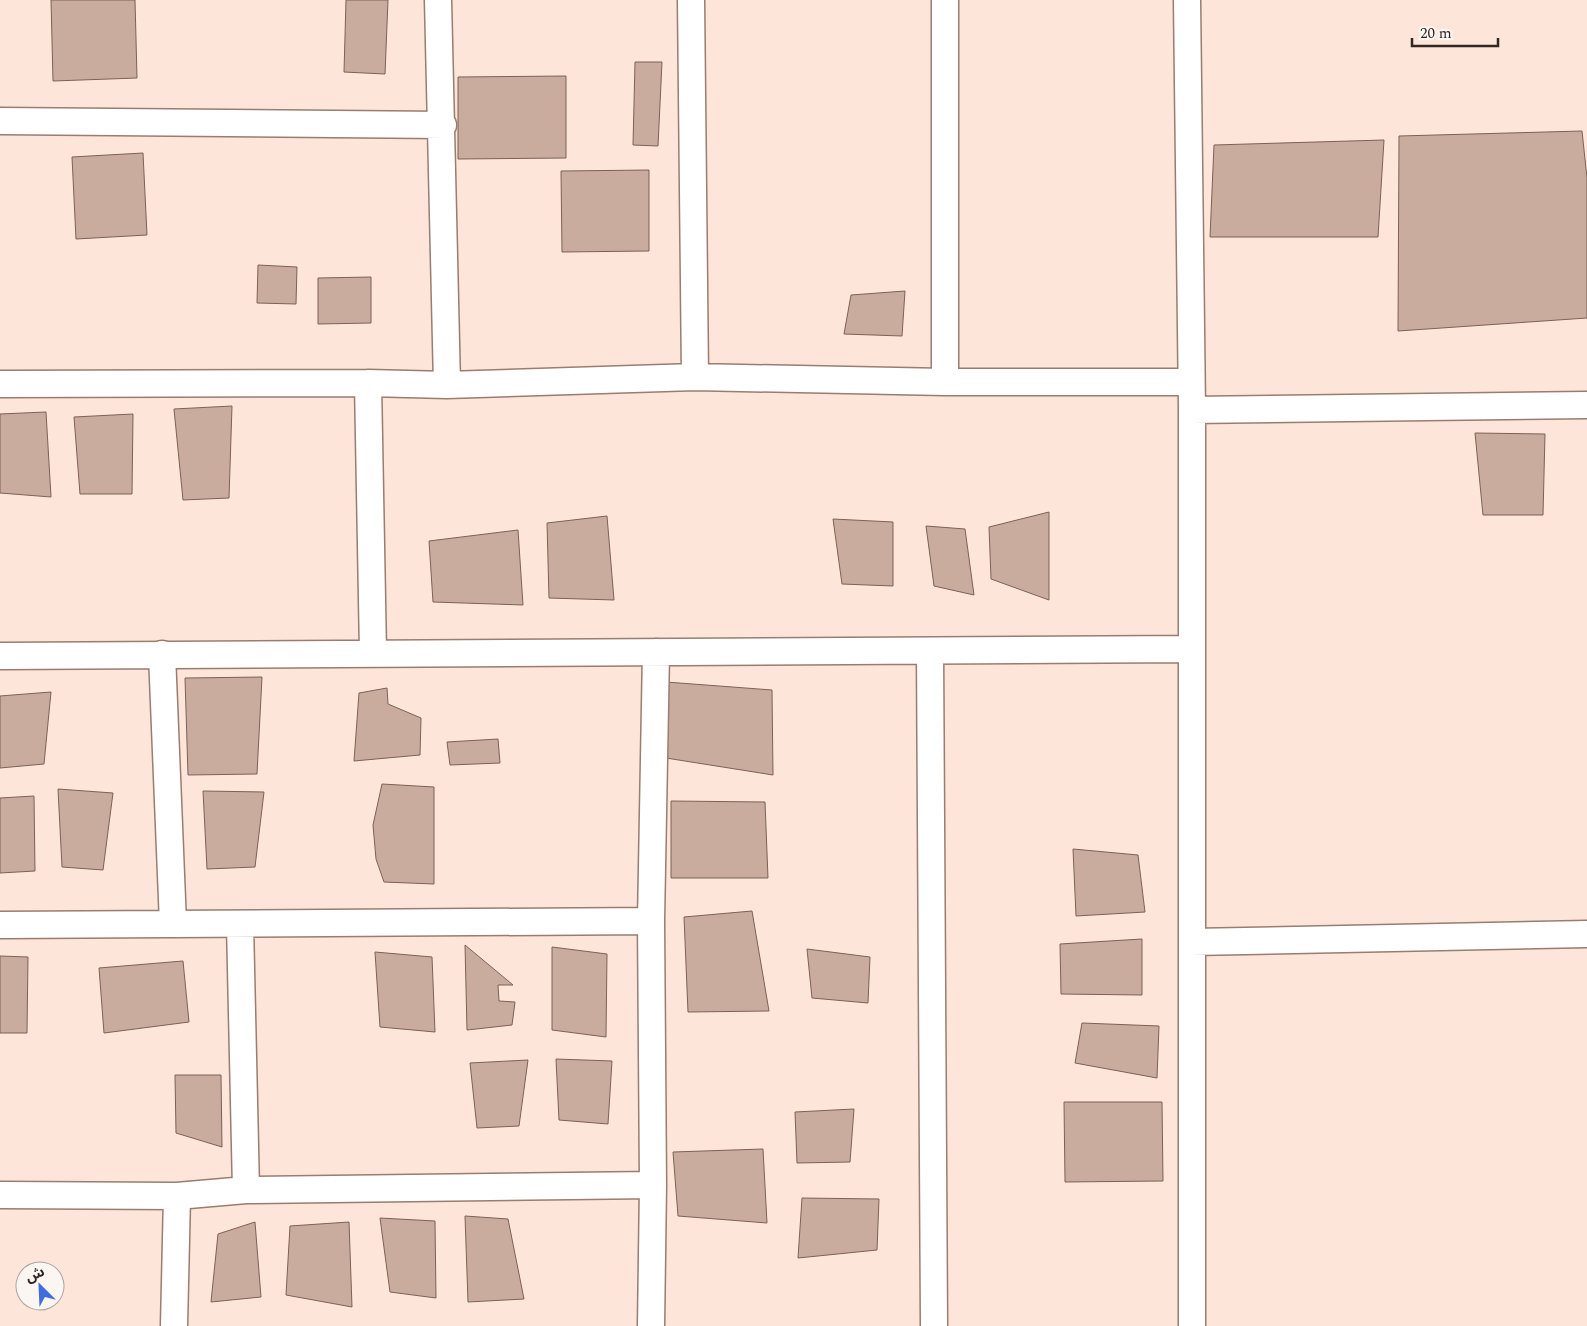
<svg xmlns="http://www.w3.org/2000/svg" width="1587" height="1326" font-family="Spectral,'Noto Sans Arabic',serif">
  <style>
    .building { fill: #c9ac9e; stroke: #7b6255 }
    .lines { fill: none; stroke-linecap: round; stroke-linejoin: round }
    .street-casing { stroke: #987d70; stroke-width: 29 }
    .street { stroke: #fff; stroke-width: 26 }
  </style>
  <rect width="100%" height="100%" fill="#fde5d9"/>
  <path class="building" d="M51 0H135L137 78 53 81Z
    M346 0H388L385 74 344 72Z
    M635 62H662L658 146 633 145Z
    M566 76V158L458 159V77Z
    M1582 131 1587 178V318L1398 331 1399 136Z
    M1384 140 1378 237H1210L1214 145Z
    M143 153 147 235 76 239 72 157Z
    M649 170V251L562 252 561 171Z
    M258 265 297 267 296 304 257 303Z
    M371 277V323L318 324V278Z
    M905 291 902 336 844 334 851 295Z
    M232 406 229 498 183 500 174 409Z
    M46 412 51 497 0 493V414Z
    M133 414 132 494H80L74 417Z
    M1475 433 1545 434 1543 515H1483Z
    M1049 512V600L991 579 989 527Z
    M607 516 614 600 549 598 547 523Z
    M833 519 893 522V586L842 584Z
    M926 526 965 529 974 595 934 586Z
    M518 530 523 605 433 602 429 541Z
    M262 677 257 774 188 775 185 678Z
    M666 682 772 690 773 775 666 758Z
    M387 688 388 704 421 718 420 755 354 761 359 693Z
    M51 692 44 764 0 768V696Z
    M498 739 500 763 450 765 447 742Z
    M382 784 434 787V884L384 882 376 859 373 825Z
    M58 789 113 793 103 870 62 867Z
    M203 791 264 792 255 867 207 869Z
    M34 796 35 871 0 873V798Z
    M671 801 765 802 768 878H671Z
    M1073 849 1138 855 1145 912 1076 916Z
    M752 911 769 1011 688 1012 684 917Z
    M1142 939V995L1061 994 1060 944Z
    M465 945 513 985H498L499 1001 515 1002 512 1025 467 1030Z
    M552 947 607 954 606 1037 552 1030Z
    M807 949 870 957 868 1003 812 998Z
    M375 952 432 957 435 1032 380 1027Z
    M0 956 28 957 27 1033H0Z
    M183 961 189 1022 104 1033 99 968Z
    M1082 1023 1159 1026 1157 1078 1075 1063Z
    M556 1059 612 1061 608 1124 559 1120Z
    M528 1060 519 1126 477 1128 470 1063Z
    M175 1075H221L222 1147 176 1133Z
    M1064 1102H1162L1163 1181 1065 1182Z
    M854 1109 850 1162 797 1163 795 1112Z
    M763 1149 767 1223 678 1216 673 1152Z
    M802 1198 879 1199 877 1250 798 1258Z
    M465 1216 508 1219 524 1299 468 1302Z
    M380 1218 435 1221 436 1298 390 1292Z
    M255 1222 261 1297 211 1302 218 1234Z
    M349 1222 352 1307 286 1295 290 1226Z"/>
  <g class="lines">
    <defs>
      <path id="street" d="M438 0 447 385
        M691 0 695 377
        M945 0V382
        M1187 0 1192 410V1326
        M0 121 443 125
        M368 383 373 653
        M0 384 368 383 447 385 695 377 945 382H1191
        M1192 410 1587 405
        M930 651 934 1326
        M162 654 173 924
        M0 656 1192 649
        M240 924 246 1190
        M0 925 651 921
        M1192 942 1587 934
        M0 1195 177 1196 246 1190 653 1185
        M174 1326 177 1196
        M651 1326 653 1185 651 921 656 652"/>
    </defs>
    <use href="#street" class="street-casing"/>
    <use href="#street" class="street"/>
  </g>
  <g transform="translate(40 1286) rotate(336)"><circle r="24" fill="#fcf6f3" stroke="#aba39f"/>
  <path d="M0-4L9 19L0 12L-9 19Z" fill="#3f6dde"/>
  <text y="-8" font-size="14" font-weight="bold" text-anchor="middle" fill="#312621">ش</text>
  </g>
  <path d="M1412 38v8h86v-8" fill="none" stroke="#312621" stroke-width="2.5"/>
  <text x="1420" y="38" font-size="15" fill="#312621" stroke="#fcf6f3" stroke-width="4" paint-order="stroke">20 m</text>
</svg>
